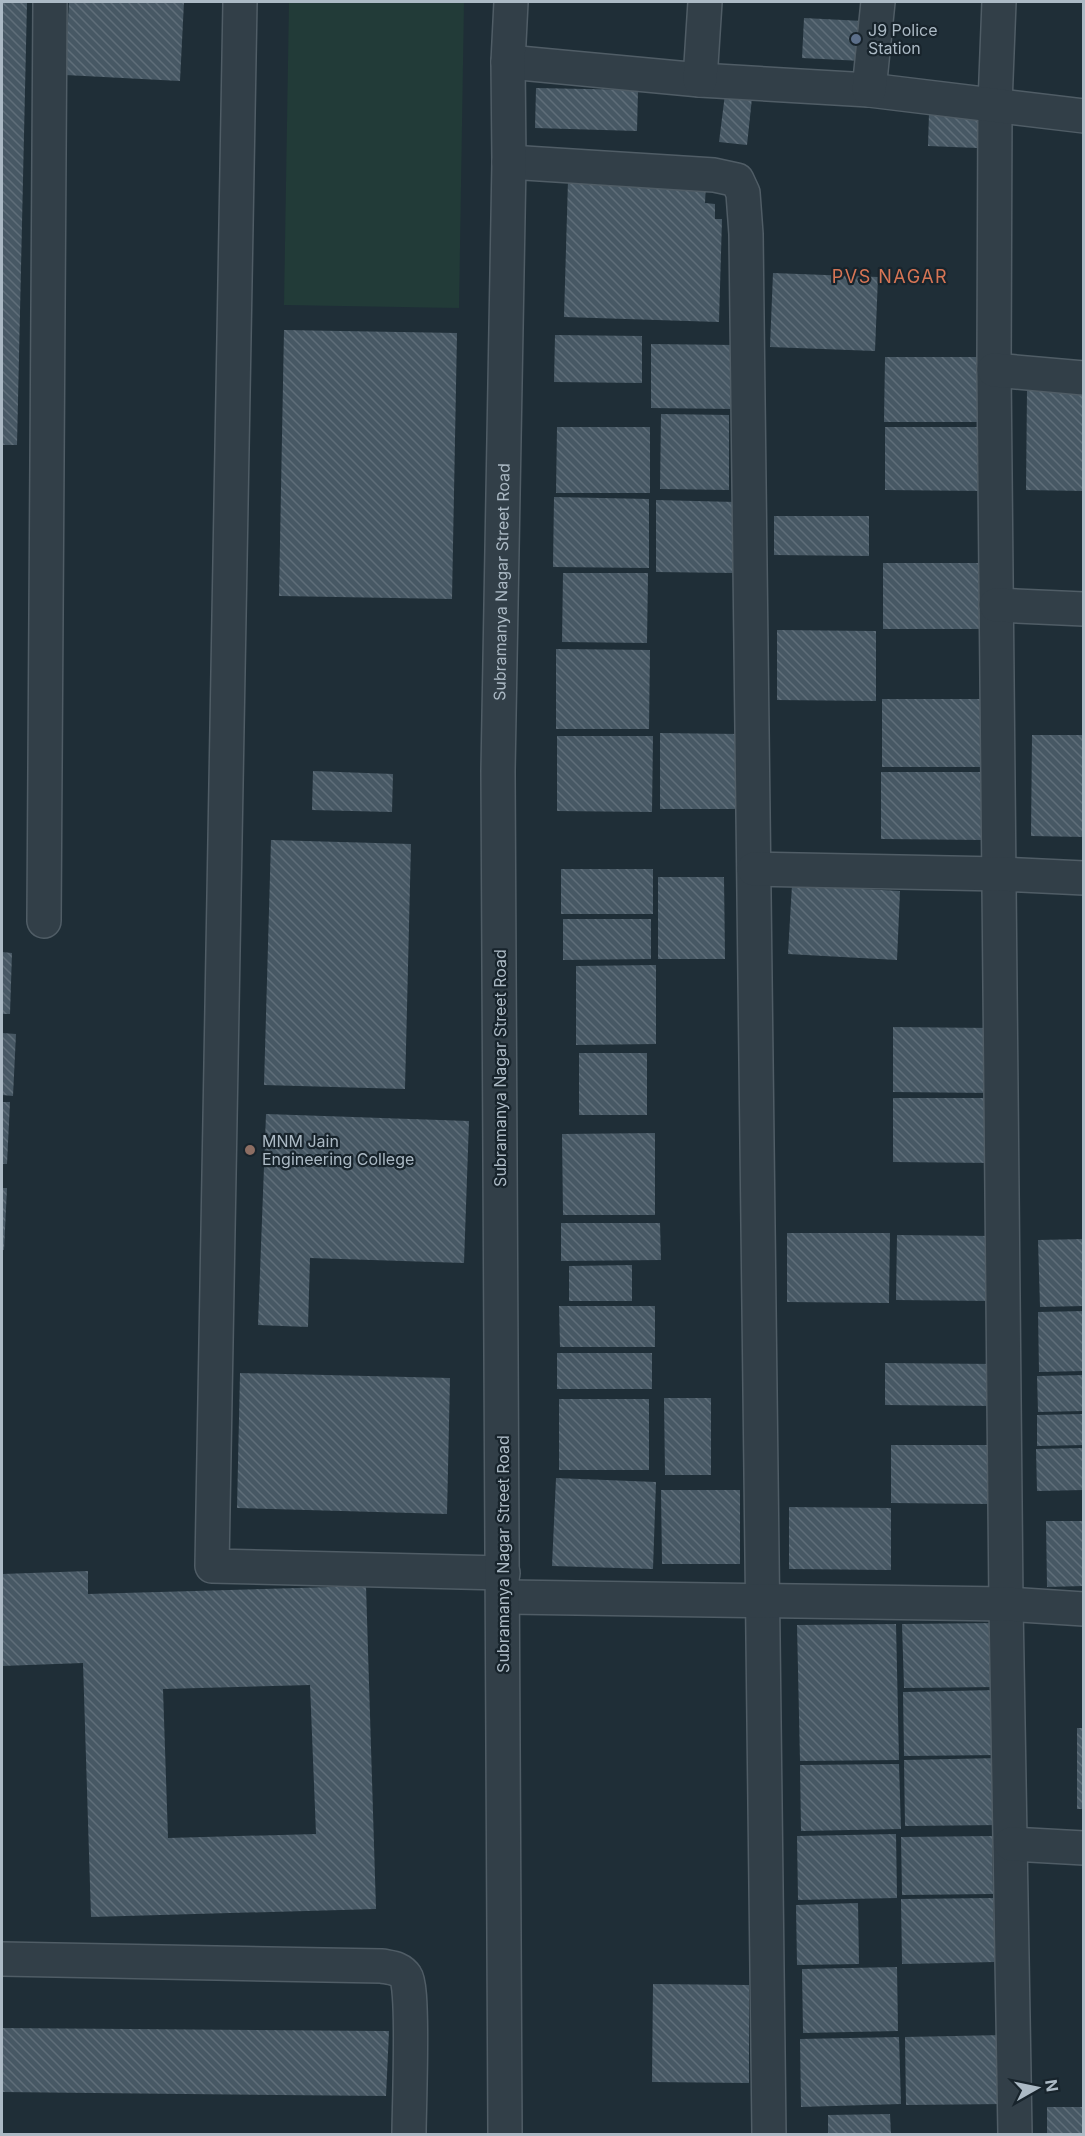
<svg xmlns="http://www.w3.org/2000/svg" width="1085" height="2136" font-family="Inter,sans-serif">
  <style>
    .grass { fill: #223b38 }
    .building { fill: url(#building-back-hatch); fill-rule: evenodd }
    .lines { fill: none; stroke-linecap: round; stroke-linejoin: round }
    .minor-casing { stroke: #505d66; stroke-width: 36 }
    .minor { stroke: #323f48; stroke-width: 33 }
    .service-dot { fill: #5c6f8a; stroke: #18242c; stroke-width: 2 }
    .education-dot { fill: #8d6e63; stroke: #18242c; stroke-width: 2 }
    .labels { text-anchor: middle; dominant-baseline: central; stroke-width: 4.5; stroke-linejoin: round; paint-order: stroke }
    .poi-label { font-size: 16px; fill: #acbac5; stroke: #18242c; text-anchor: start }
    .street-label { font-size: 16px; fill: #acbac5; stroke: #18242c }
    .neighbourhood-label { font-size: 18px; letter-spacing: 1.5px; fill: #d77555; stroke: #18242c }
  </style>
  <defs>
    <pattern id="building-back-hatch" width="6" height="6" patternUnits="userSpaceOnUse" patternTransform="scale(1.5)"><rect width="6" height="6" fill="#475864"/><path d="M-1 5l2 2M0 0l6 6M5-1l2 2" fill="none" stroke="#5f6e79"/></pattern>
  </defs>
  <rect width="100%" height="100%" fill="#1f2e37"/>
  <path class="grass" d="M289 2H464L459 308 284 305Z"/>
  <path class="building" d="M2 2H27L17 445H2Z
    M69 2H184L180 81 65 75Z
    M804 18 863 21 862 61 802 58Z
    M536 88 638 90 637 131 535 128Z
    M725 94 752 98 747 145 719 142Z
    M929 113 980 116 978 148 928 146Z
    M568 180 706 184 705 203 715 204V219H722L719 322 564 317Z
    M773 273 878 277 875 351 770 347Z
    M284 330 457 333 452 599 279 596Z
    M555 335 642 336V383L554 382Z
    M651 344 734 345V409L651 408Z
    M885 357H983L982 422H884Z
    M1027 390 1084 391V491L1026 490Z
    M661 414 729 415V490L660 489Z
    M557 427H650V493H556Z
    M885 427H984V491L885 490Z
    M554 497 649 499V568L553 567Z
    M656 500 736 502 735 573 656 572Z
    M774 516H869V556L774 555Z
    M883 563H986V629H883Z
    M563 573H648L647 643 562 642Z
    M777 630 876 631V701L777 700Z
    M556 649 650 650 649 729H556Z
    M882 699H985V767H882Z
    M660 733 740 734 739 809H660Z
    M1032 735H1084V837L1031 836Z
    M557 736H653L652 812 557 811Z
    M313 771 393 774 392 812 312 810Z
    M881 772H984V840L881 839Z
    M271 840 411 844 405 1089 264 1085Z
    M561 869H653V914H561Z
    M658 877H724L725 959H658Z
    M792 885 900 891 897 960 788 954Z
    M563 919H651V959L563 960Z
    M2 952 12 953 10 1014H2Z
    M656 965V1044L576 1045V966Z
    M893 1027 992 1028 991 1093 893 1092Z
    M2 1033 16 1034 13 1096 2 1095Z
    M579 1053H647V1115H579Z
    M893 1098H992V1163L893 1162Z
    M2 1102H10L7 1164H2Z
    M266 1114 469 1121 464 1263 310 1258 308 1327 258 1325Z
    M655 1133V1215H563L562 1134Z
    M2 1188H7L4 1250H2Z
    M561 1223H660L661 1260 561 1261Z
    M787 1233H890L889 1303 787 1302Z
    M897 1235 992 1236 991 1301 896 1300Z
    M1084 1239V1306L1040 1307 1038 1240Z
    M632 1265V1301H569V1266Z
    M559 1306H655V1347H560Z
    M1084 1311V1371L1039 1372 1038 1312Z
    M557 1353H652V1389H557Z
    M885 1363 996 1364V1406L885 1405Z
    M240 1373 450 1378 447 1514 237 1508Z
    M1084 1375V1411L1038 1412 1037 1376Z
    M664 1398H711V1475H665Z
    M559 1399H649V1470H559Z
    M1084 1414V1445L1037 1446V1415Z
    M891 1445H988V1504L891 1503Z
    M1084 1448V1490L1037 1491 1036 1449Z
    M556 1478 656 1482 653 1569 552 1566Z
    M661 1490H740V1564H662Z
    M789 1507 891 1508V1570L789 1569Z
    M1046 1521H1084V1586L1047 1587Z
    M88 1571V1594L366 1586 376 1909 91 1917 83 1663 2 1666V1574ZM310 1685 316 1834 168 1838 163 1689Z
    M996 1623 997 1687 904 1688 902 1624Z
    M896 1624 899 1760 800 1761 797 1625Z
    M998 1690 999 1755 904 1756 903 1692Z
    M1077 1728H1084V1809H1077Z
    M1000 1758 1001 1825 905 1826 904 1760Z
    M899 1764 901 1829 801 1831 800 1765Z
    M896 1834 897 1898 798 1900 797 1836Z
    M992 1836 993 1894 902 1895 901 1837Z
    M993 1898 995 1962 902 1964 901 1899Z
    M858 1903 859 1964 797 1965 796 1905Z
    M897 1967 898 2031 803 2033 802 1969Z
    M653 1984 749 1985V2083L652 2082Z
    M2 2028 389 2031 386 2096 2 2092Z
    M1003 2035 1004 2104 906 2105 905 2037Z
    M899 2037 901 2104 801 2107 800 2039Z
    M1047 2107H1084V2134H1047Z
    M890 2114 891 2134H828V2115Z"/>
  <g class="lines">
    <defs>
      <g id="minor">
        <path d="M240 2 212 1566 503 1573"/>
        <path d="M999 2 995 104 994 370 1006 1604 1015 2134"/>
        <path d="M508 62 700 80 869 90 1084 116"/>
        <path d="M700 80 705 2"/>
        <path d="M869 90 878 2"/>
        <path d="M509 162 714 175 737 180 743 193 746 234 769 2134"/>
        <path d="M994 370 1084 378"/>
        <path d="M996 605 1084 609"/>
        <path d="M754 869 1000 874 1084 878"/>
        <path d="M44 921 50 2"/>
        <path d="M503 1597 1006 1604 1084 1609"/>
        <path d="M1011 1844 1084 1848"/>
        <path d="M2 1959 382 1966C392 1968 400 1968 406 1977 414 1988 409 2112 409 2134"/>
        <path id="s1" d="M505 2134 498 771 509 162 508 62 511 2"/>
      </g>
    </defs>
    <use href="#minor" class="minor-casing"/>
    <use href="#minor" class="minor"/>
  </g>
  <circle class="service-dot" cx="856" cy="39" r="6"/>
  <circle class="education-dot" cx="250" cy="1150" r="6"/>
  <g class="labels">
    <g class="poi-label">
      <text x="868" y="30">J9 Police<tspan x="868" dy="18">Station</tspan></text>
      <text x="262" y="1141">MNM Jain<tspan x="262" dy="18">Engineering College</tspan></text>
    </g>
    <g class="street-label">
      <text stroke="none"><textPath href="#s1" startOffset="1552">Subramanya Nagar Street Road</textPath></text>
      <text transform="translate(500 1068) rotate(-90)">Subramanya Nagar Street Road</text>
      <text transform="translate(503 1554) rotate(-90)">Subramanya Nagar Street Road</text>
    </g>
    <g class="neighbourhood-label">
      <text x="890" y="276">PVS NAGAR</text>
    </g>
  </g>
  <rect width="1085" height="2136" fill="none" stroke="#acbac5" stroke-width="6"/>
  <g transform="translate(1037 2088) rotate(81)" stroke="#18242c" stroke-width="4.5" paint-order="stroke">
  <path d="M0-4.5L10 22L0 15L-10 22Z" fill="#acbac5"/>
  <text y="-9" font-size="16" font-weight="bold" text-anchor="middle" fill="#acbac5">N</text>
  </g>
</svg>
